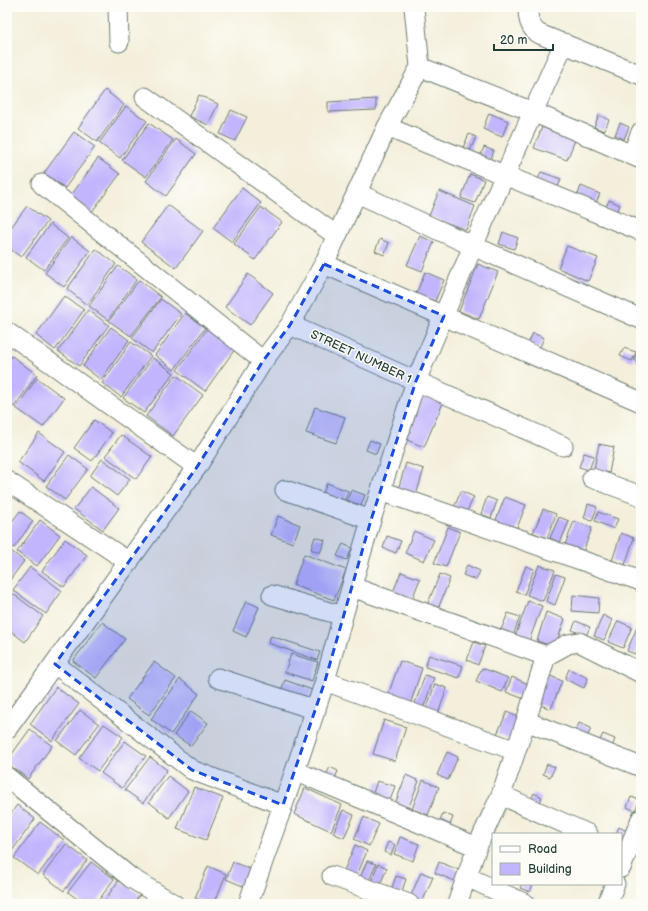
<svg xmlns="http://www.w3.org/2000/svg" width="648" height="911" font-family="'Balsamiq Sans',sans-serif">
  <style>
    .building { fill: #c3b5fd }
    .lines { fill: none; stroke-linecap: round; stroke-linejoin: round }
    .minor-casing { stroke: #6a7b6e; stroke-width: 21 }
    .minor { stroke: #fff; stroke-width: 19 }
    .marked { fill: #1d4ed8; fill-opacity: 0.2; stroke: #1d4ed8; stroke-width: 3; stroke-dasharray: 8 5; stroke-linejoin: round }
    .labels { text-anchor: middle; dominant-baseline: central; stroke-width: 3; stroke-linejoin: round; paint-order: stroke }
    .street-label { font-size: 12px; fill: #1f3d34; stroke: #fdfcf7 }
  </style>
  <rect width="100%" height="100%" fill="#fdfcf7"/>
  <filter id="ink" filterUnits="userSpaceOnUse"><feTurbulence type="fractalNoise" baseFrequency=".025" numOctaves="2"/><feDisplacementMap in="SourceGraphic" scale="8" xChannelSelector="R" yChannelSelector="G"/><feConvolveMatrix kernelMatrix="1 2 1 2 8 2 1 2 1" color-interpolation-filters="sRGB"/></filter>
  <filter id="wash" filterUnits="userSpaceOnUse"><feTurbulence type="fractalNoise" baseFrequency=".012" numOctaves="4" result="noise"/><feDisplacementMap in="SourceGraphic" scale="16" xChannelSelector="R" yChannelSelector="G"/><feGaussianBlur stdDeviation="0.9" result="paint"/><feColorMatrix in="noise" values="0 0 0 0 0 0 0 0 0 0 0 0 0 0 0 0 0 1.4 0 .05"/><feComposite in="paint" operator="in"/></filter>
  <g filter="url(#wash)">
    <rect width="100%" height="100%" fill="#f4efdb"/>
    <g id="blocks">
      <path class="building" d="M105 90 124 105 97 142 78 128Z
        M199 95 218 104 208 125 189 116Z
        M376 99V110L328 112V102Z
        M126 106 147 121 120 158 99 143Z
        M231 110 247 117 235 141 220 134Z
        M489 113 508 121 502 137 483 129Z
        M599 115 609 120 604 131 594 127Z
        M149 123 173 140 146 177 122 160Z
        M620 123 629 127 624 139 615 135Z
        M542 127 575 140 567 160 534 148Z
        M74 132 95 147 65 188 44 173Z
        M469 134 476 137 469 153 462 150Z
        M176 139 196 154 166 196 146 181Z
        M484 147 494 151 490 160 480 156Z
        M98 158 120 174 91 213 70 197Z
        M541 172 561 179 557 190 537 182Z
        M470 174 484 180 475 203 461 198Z
        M581 186 600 194 595 205 577 197Z
        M242 188 261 203 232 242 213 228Z
        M439 191 475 206 466 230 429 216Z
        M609 200 620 205 616 214 605 209Z
        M168 205 203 231 176 268 141 242Z
        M27 206 48 221 21 257 7 247V233Z
        M261 207 282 222 255 260 234 244Z
        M50 224 68 238 44 270 26 257Z
        M503 232 518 238 514 249 499 244Z
        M420 236 434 242 422 271 407 265Z
        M71 237 90 251 64 287 45 273Z
        M380 239 389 243 384 255 375 251Z
        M567 246 598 258 588 281 558 268Z
        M96 249 116 264 87 305 67 289Z
        M478 264 498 272 479 319 459 311Z
        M118 266 137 279 108 320 89 306Z
        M425 272 444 280 435 301 416 294Z
        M248 274 273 293 250 325 225 307Z
        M139 280 161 297 131 336 109 321Z
        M64 296 84 310 55 350 36 335Z
        M161 299 181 314 152 353 132 338Z
        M88 310 109 325 79 366 58 351Z
        M185 313 205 328 174 370 155 355Z
        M111 327 129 340 101 380 83 366Z
        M207 329 235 349 205 391 177 370Z
        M533 333 544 338 539 349 528 344Z
        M131 342 151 356 121 397 102 383Z
        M641 344V363L634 360Z
        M624 348 636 352 632 361 620 356Z
        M12 356 37 375 14 407 7 401V362Z
        M153 358 174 373 144 413 123 398Z
        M176 375 203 395 173 436 146 416Z
        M37 378 64 398 43 427 16 408Z
        M421 394 443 403 424 447 402 438Z
        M315 407 345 417 336 443 306 433Z
        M94 420 112 433 92 461 74 448Z
        M39 433 65 452 44 481 18 462Z
        M121 435 152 457 136 479 105 456Z
        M370 440 380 444 376 454 366 450Z
        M599 444 614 447 609 473 594 469Z
        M584 453 594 456 589 470 579 467Z
        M69 455 88 469 65 500 46 486Z
        M102 459 130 479 117 496 90 476Z
        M406 463 424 469 415 498 397 493Z
        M327 483 348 491 345 500 323 493Z
        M91 487 119 508 103 530 74 509Z
        M351 490 365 495 361 506 347 500Z
        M461 491 474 497 465 515 453 510Z
        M487 497 497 501 491 518 481 514Z
        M505 497 526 505 515 533 494 525Z
        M588 504 597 507 592 521 584 518Z
        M543 509 556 514 547 538 533 533Z
        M20 511 33 521 14 548 7 543V528Z
        M598 512 618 519 614 529 595 521Z
        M278 516 300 525 293 543 271 535Z
        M559 517 569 521 560 543 550 538Z
        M40 520 60 535 37 566 17 552Z
        M574 521 592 528 583 552 565 545Z
        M448 527 460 532 446 567 434 563Z
        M414 531 434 540 424 561 405 553Z
        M621 533 634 538 625 565 612 561Z
        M387 536 401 541 396 553 383 548Z
        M315 537 325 540 320 553 311 549Z
        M65 539 87 555 64 587 42 571Z
        M343 544 352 548 347 560 337 556Z
        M7 548 24 561 7 584Z
        M304 554 346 570 334 600 293 585Z
        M467 565 480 571 476 580 463 575Z
        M539 565 555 570 543 601 527 595Z
        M526 566 534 569 524 595 516 591Z
        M30 567 62 591 46 614 13 590Z
        M401 572 420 579 412 599 393 592Z
        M440 574 450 578 438 609 427 605Z
        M556 574 565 577 555 605 546 601Z
        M12 593 43 616 25 642 7 628V600Z
        M573 595 599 598 598 613 572 611Z
        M246 601 259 607 246 637 233 631Z
        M528 601 542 606 529 641 515 636Z
        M546 612 565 619 555 647 537 641Z
        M508 613 520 617 513 635 501 630Z
        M603 615 612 620 604 640 594 636Z
        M576 621 590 627 586 636 572 630Z
        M618 621 632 627 623 648 608 642Z
        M102 622 125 639 96 678 73 661Z
        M638 625 641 626V641L635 654 627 651Z
        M271 636 320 652 317 660 268 643Z
        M474 642 485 646 478 665 467 660Z
        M291 654 318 662 312 681 285 672Z
        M429 655 463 666 459 678 425 667Z
        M400 661 422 668 410 705 387 698Z
        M154 662 176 678 149 715 127 699Z
        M482 668 508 678 502 692 476 681Z
        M569 669 588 678 584 688 565 679Z
        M546 674 562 681 551 709 535 703Z
        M425 675 434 678 423 709 414 706Z
        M512 677 533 686 527 700 506 692Z
        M180 679 199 694 171 734 151 719Z
        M285 680 312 690 308 700 281 691Z
        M435 684 447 688 438 714 426 710Z
        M56 687 79 704 52 741 30 724Z
        M80 710 99 724 76 755 57 741Z
        M191 711 208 723 191 746 174 735Z
        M507 712 520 718 510 740 497 734Z
        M384 720 406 727 395 761 373 754Z
        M579 723 591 728 587 738 575 732Z
        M104 724 123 737 98 771 79 758Z
        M30 729 52 746 28 779 7 763V761Z
        M603 734 615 739 612 747 599 742Z
        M125 741 146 756 122 788 101 773Z
        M447 752 458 757 448 780 437 775Z
        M150 757 167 770 143 803 125 790Z
        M547 764 555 767 550 777 543 774Z
        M330 767 338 771 334 781 325 777Z
        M406 775 419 781 408 809 395 804Z
        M168 776 188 791 169 818 149 802Z
        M423 780 439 787 428 815 412 809Z
        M377 781 395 786 390 801 372 796Z
        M194 787 223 798 206 840 177 829Z
        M305 788 342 805 331 831 294 814Z
        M534 793 542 797 538 807 529 804Z
        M631 797 640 800 635 811 627 807Z
        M17 805 35 819 12 851 7 847V819Z
        M343 810 354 815 344 838 333 833Z
        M443 813 453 817 450 825 440 820Z
        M364 817 379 824 369 846 354 839Z
        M40 822 64 840 38 875 14 858Z
        M619 827 627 831 623 841 621 840V834H616Z
        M400 837 419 844 413 861 394 854Z
        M388 842 395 845 391 855 384 852Z
        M66 844 87 860 64 891 43 875Z
        M355 845 367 851 356 878 343 873Z
        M367 861 376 864 368 883 359 880Z
        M91 862 114 879 96 904H84L68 892Z
        M233 862 252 870 245 887 226 879Z
        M439 862 459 870 455 881 435 873Z
        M378 864 387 868 379 887 370 884Z
        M208 866 226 874 214 904H210L195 898Z
        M421 872 433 877 422 903 410 898Z
        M396 876 406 879 401 894 391 890Z
        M119 880 140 895 133 904H102Z
        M522 884H533L530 892 520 888Z"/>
    </g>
  </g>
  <g filter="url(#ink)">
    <use href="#blocks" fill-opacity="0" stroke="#6a7b6e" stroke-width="1"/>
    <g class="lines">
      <defs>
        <path id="minor" d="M118 7 119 42
          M528 7C528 18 529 25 537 33L641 75
          M420 67 533 112 641 159
          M145 97 337 236
          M387 127 641 231
          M632 155 641 132
          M42 184 263 361
          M357 193 473 246 641 319
          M324 264 641 402
          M7 332 197 467
          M563 446 416 381 473 246 564 43
          M592 478 641 496
          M7 481 129 562
          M285 490 371 520
          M381 491 641 581
          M352 587 546 656 568 644 579 642 641 673
          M272 595 343 616
          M55 664 192 770 283 805
          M218 678 316 710
          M325 681 516 751
          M526 721 641 767
          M7 729 197 467 263 361 290 325 324 264 387 127 420 67 414 7
          M295 771 477 847 457 904
          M7 777 131 878 174 904
          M501 795 588 834
          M477 847 501 795 526 721 546 656
          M621 868 641 819
          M332 876 409 904
          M467 877 526 904
          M248 904 295 771 325 681 343 616 371 520 416 381 290 325
          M607 904 615 884"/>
      </defs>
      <use href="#minor" class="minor-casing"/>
      <use href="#minor" class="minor"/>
    </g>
  </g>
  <path class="marked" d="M324 264 444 316 416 381 371 520 325 681 283 805 192 770 55 664 197 467 263 361 290 325Z"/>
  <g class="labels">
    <g class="street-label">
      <text transform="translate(361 357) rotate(25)">STREET NUMBER 1</text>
    </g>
  </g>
  <rect width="648" height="911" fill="none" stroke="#fdfcf7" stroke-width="24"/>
  <rect x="492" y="833" width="130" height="52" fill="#fdfcf7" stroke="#a4b0a9"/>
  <rect x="500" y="846" width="20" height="6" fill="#ffffff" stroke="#a4b0a9"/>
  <text x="528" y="853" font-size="12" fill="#1f3d34">Road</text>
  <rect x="500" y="863" width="20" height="12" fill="#c3b5fd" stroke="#a4b0a9"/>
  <text x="528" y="873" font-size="12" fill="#1f3d34">Building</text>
  <path d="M494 44v6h59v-6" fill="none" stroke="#1f3d34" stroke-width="2"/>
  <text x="500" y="44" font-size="12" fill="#1f3d34" stroke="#fdfcf7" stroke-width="3" paint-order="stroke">20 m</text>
</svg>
